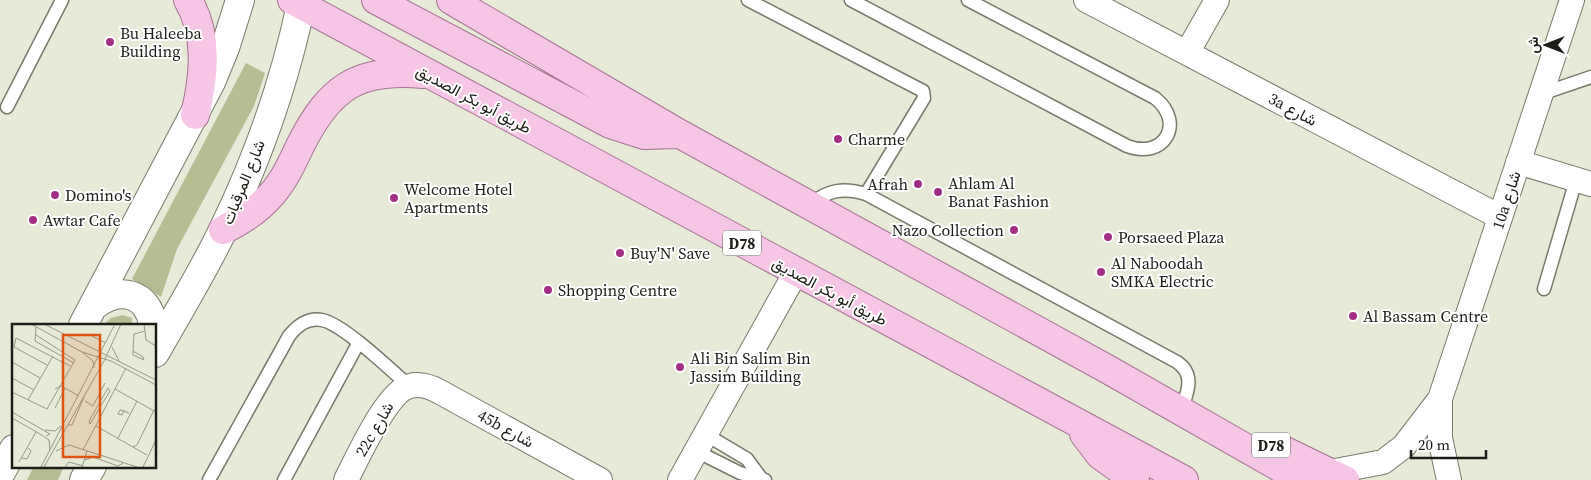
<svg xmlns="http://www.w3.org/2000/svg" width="1591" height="480" font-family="'Source Serif 4',Vazirmatn,serif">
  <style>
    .green { fill: #b6bd92 }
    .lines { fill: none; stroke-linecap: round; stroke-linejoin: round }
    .service-casing { stroke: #777a6a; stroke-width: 15 }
    .minor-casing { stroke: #777a6a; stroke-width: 26 }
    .tertiary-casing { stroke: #777a6a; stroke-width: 30 }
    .primary-casing { stroke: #a77293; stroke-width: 30 }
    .service { stroke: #fff; stroke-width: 12 }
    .minor { stroke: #fff; stroke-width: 24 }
    .tertiary { stroke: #fff; stroke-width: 28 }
    .primary { stroke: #f7c5e6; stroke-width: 28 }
    .poi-dot { fill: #a42d85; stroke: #fff; stroke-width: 2 }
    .labels { text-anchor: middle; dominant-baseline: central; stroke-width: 4; stroke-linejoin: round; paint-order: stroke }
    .shield { fill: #fff; stroke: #61625d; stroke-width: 1 }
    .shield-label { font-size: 15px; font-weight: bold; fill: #1d1e17 }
    .poi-label { font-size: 16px; fill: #1d1e17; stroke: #fff; text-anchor: start }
    .street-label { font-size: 16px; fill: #1d1e17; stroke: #fff }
    .inset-road { fill: none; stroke: #96988a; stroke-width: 1 }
    .view { fill: #de560d; fill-opacity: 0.15; stroke: #de560d; stroke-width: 2.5 }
    .inset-edge { fill: none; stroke: #1d1e17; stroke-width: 2.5 }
  </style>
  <rect width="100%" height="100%" fill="#e6ead7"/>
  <path class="green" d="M246 63 265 73 254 106 177 249 161 297 132 279Z
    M123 315 132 318V325H103L111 318Z
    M34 466H64L58 480H27Z"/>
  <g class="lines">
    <defs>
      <path id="service" d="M748 0 923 91 924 98 866 194
        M851 0 1127 146C1164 160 1186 123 1155 98L968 0
        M1541 94 1591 77
        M7 107 62 0
        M809 205C828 190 843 187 866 194L1177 362C1196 375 1187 393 1181 411
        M1544 289 1576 180
        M705 434 747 459 761 478
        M696 451 740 473 765 480
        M209 480 289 336C297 326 307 317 322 320 343 324 391 370 409 386
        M284 480 359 342"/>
      <path id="minor" d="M1086 0 1500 217
        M1187 53 1217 0
        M1518 162 1591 184
        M1440 399V438L1449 480
        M1330 472 1383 462 1404 446 1440 399 1572 0
        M346 480C357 459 387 391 410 386 421 383 431 387 440 392L600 480
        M680 480 796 272"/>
      <path id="tertiary" d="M95 305C119 286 148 292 153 325
        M83 325 211 82 225 48 240 0
        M155 353C178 312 203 272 223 230 258 158 286 78 302 0
        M0 474 14 449
        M84 480 92 466"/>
      <path id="primary" d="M188 0C209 36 204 77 195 115
        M292 0 1184 480
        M376 0 610 124 644 135 679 134
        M451 0 680 134 1109 370 1302 480
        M223 230C242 221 258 210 272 194 285 179 293 161 301 144 330 87 358 68 423 74
        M1084 434 1100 455 1135 480
        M1279 448 1345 480"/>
    </defs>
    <use href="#service" class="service-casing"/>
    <use href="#minor" class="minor-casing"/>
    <use href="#tertiary" class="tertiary-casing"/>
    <use href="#primary" class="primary-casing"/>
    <use href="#service" class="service"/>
    <use href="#minor" class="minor"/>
    <use href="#tertiary" class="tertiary"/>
    <use href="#primary" class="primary"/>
  </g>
  <g class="poi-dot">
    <circle cx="110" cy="42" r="5"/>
    <circle cx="838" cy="139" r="5"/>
    <circle cx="918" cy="184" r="5"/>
    <circle cx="938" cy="192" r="5"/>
    <circle cx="55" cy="195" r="5"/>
    <circle cx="394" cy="198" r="5"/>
    <circle cx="33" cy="220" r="5"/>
    <circle cx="1014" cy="230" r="5"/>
    <circle cx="1108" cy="237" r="5"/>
    <circle cx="620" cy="253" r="5"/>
    <circle cx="1101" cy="272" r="5"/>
    <circle cx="548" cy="290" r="5"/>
    <circle cx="1353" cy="316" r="5"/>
    <circle cx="680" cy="367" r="5"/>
  </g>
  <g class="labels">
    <g class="shield">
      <rect x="723" y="230.5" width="38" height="25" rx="4"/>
      <rect x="1252" y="432.5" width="38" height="25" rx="4"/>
    </g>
    <g class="shield-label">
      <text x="742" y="243">D78</text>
      <text x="1271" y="445">D78</text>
    </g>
    <g class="poi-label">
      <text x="120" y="33">Bu Haleeba<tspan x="120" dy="18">Building</tspan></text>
      <text x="848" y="139">Charme</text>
      <text x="948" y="183">Ahlam Al<tspan x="948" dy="18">Banat Fashion</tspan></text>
      <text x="908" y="184" text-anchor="end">Afrah</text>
      <text x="404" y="189">Welcome Hotel<tspan x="404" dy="18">Apartments</tspan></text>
      <text x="65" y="195">Domino's</text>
      <text x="43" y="220">Awtar Cafe</text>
      <text x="1004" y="230" text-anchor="end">Nazo Collection</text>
      <text x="1118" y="237">Porsaeed Plaza</text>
      <text x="630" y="253">Buy'N' Save</text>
      <text x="1111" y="263">Al Naboodah<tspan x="1111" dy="18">SMKA Electric</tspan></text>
      <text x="558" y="290">Shopping Centre</text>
      <text x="1363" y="316">Al Bassam Centre</text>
      <text x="690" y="358">Ali Bin Salim Bin<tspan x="690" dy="18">Jassim Building</tspan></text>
    </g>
    <g class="street-label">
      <text transform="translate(474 99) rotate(28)">طريق أبو بكر الصديق</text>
      <text transform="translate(1293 109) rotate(28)">3a شارع</text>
      <text transform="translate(243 182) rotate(-68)">شارع المرقبات</text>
      <text transform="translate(1506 200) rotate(-72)">10a شارع</text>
      <text transform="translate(830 291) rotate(28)">طريق أبو بكر الصديق</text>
      <text transform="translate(506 428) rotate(29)">45b شارع</text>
      <text transform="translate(374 429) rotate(-60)">22c شارع</text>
    </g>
  </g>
  <g transform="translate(12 324)">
    <rect width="144" height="144" fill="#e6ead7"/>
    <path class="inset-road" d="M19 0 70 28 99 37 144 61M32 0 144 56M132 0 134 16 144 22M24 3 23 17 62 39M80 12 94 19M100 23 107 37M121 27 131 33 132 36 121 31ZM121 27 122 10 133 7M70 28 81 37 82 44M0 38 28 54M35 41 2 23 4 14 58 42M0 54 22 66M96 64 98 67 78 100 77 97ZM43 65 49 62 67 72M103 65 144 88M0 68 35 85 63 36 24 11M16 76 41 32M73 77 81 82 93 59M43 84 53 64M112 87 110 91 106 90 108 86H109L112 87 117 89M0 88 38 110 34 112M0 94 28 110M56 101H60L72 73M84 102 135 131M33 106 43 107 49 102M28 110 37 116 38 126M106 114 125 77M121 123 125 121 142 86M71 126 114 44M44 127 57 121 125 143M10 134 15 135 19 127 16 124M73 136 81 133 106 142 111 139M7 138 24 108M29 143 103 0M32 143 92 37 109 0M53 143 57 138 71 142M70 143 75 127M131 143 144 116"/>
    <path class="view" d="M51 11H88V133H51Z"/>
    <rect width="144" height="144" class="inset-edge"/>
  </g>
  <g transform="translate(1546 45) rotate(270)" stroke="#ffffff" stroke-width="4" paint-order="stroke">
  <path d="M0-4L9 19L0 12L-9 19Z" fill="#1d1e17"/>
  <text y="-8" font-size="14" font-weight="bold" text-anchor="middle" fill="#1d1e17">ش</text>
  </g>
  <path d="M1411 450v8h75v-8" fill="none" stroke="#1d1e17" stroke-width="2.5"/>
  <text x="1418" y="450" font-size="15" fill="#1d1e17" stroke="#ffffff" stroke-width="4" paint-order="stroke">20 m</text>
</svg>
